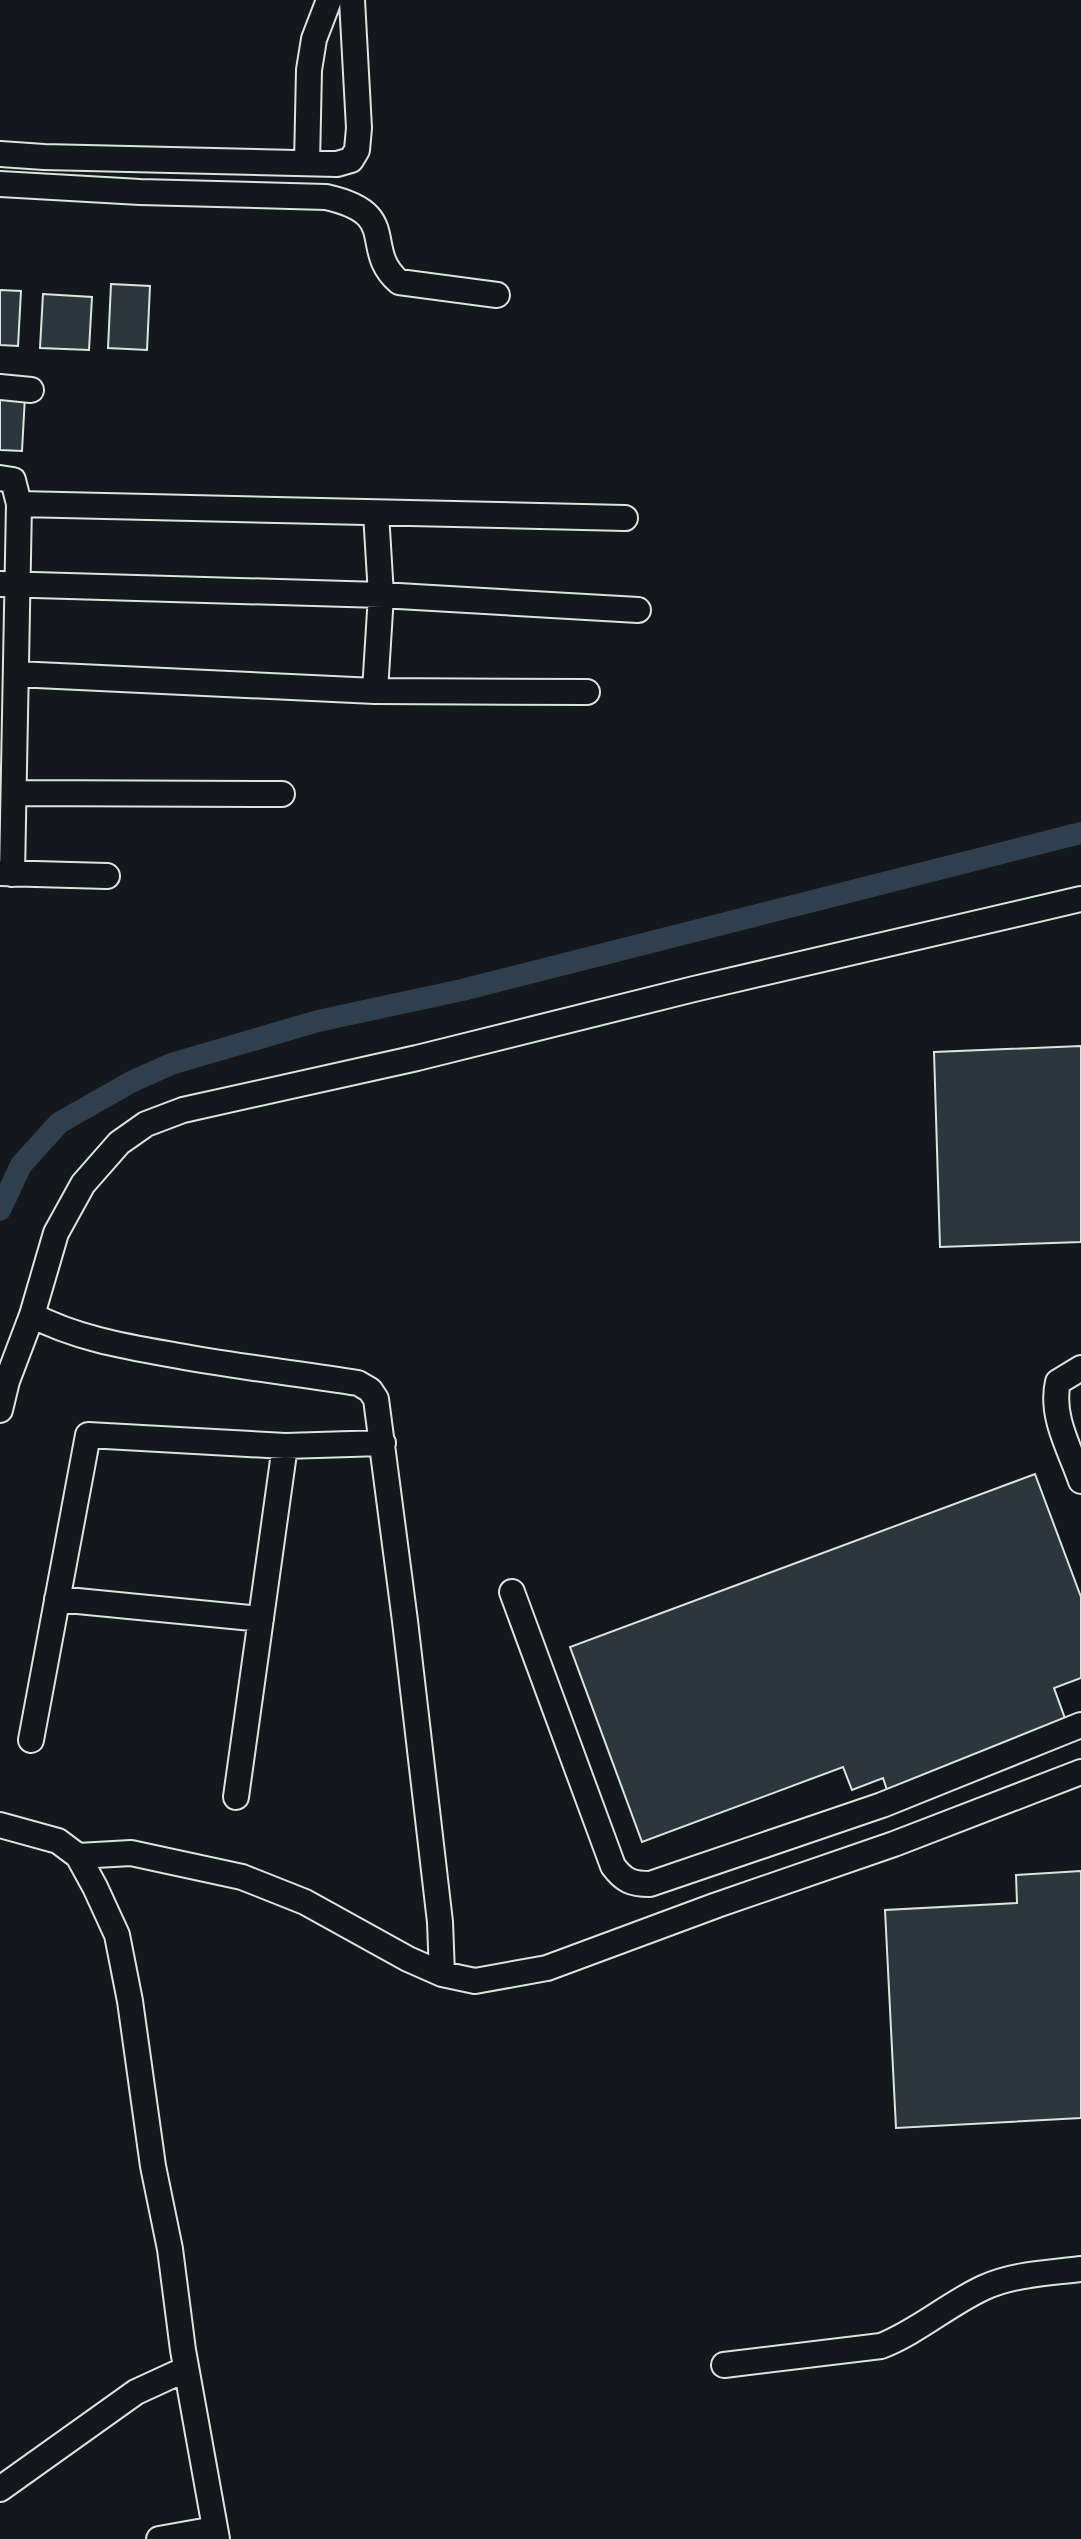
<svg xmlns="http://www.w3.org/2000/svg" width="1081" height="2539" font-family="'Titillium Web',sans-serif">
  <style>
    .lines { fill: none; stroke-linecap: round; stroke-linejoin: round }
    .canal { stroke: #2f3f4d; stroke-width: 22 }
    .building { fill: #2c363c; stroke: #d8e6dc; stroke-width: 2 }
    .minor-casing { stroke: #d8e6dc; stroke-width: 28 }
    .minor { stroke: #14181c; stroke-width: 24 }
  </style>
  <rect width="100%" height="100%" fill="#14181c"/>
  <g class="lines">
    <path class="canal" d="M0 1210 21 1165 59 1123 131 1082 171 1064 318 1021 462 990 1081 833"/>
  </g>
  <path class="building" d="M111 284 150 286 147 350 108 348Z
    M0 290 21 291 18 346 0 345Z
    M43 294 92 297 89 350 40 348Z
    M0 395 25 396 22 451 0 450Z
    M1081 1046V1242L940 1247 934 1052Z
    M1035 1474 1081 1597V1678L1054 1688 1067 1724 887 1790 883 1778 852 1790 843 1767 642 1842 570 1647Z
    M1081 1871V2118L896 2128 885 1910 1017 1903 1016 1875Z"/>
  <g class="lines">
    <defs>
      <path id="minor" d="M0 154 44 157 337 164 351 160 357 150 359 128 352 0
        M307 163 309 70 314 39 329 0
        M0 184 140 192 326 197C403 214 360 248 399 282L497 295
        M0 387 31 390
        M0 478 13 480 19 504
        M0 584 381 595 638 610
        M16 674 375 691 587 692
        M375 691 381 595 376 513
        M14 793 282 794
        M0 873 107 876
        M12 874 19 504 625 518
        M1081 1368 1058 1382C1050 1416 1070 1449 1081 1481
        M0 1410 7 1381 32 1315
        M512 1592 613 1866C624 1881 632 1884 650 1884L882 1805 1081 1725
        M57 1599 261 1619
        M31 1740 88 1435 285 1446 383 1443
        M236 1797 285 1446
        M0 1825 58 1841 78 1856 95 1887 117 1935 130 2001 153 2166 170 2249 183 2350 217 2539
        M78 1856 131 1853 242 1877 305 1902 408 1959 442 1974 475 1981 547 1968 717 1905 894 1844 1081 1772
        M442 1974 440 1922 405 1621 376 1399 370 1390 358 1383C294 1373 231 1366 168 1354 122 1346 73 1337 32 1315L56 1233 83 1184 119 1143 146 1124 183 1110 417 1058 694 989 1081 899
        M724 2365 881 2346C917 2332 947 2305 983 2288 1013 2274 1049 2273 1081 2269
        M0 2489 136 2392 186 2369
        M159 2539 215 2529"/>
    </defs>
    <use href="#minor" class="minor-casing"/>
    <use href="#minor" class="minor"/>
  </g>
</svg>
